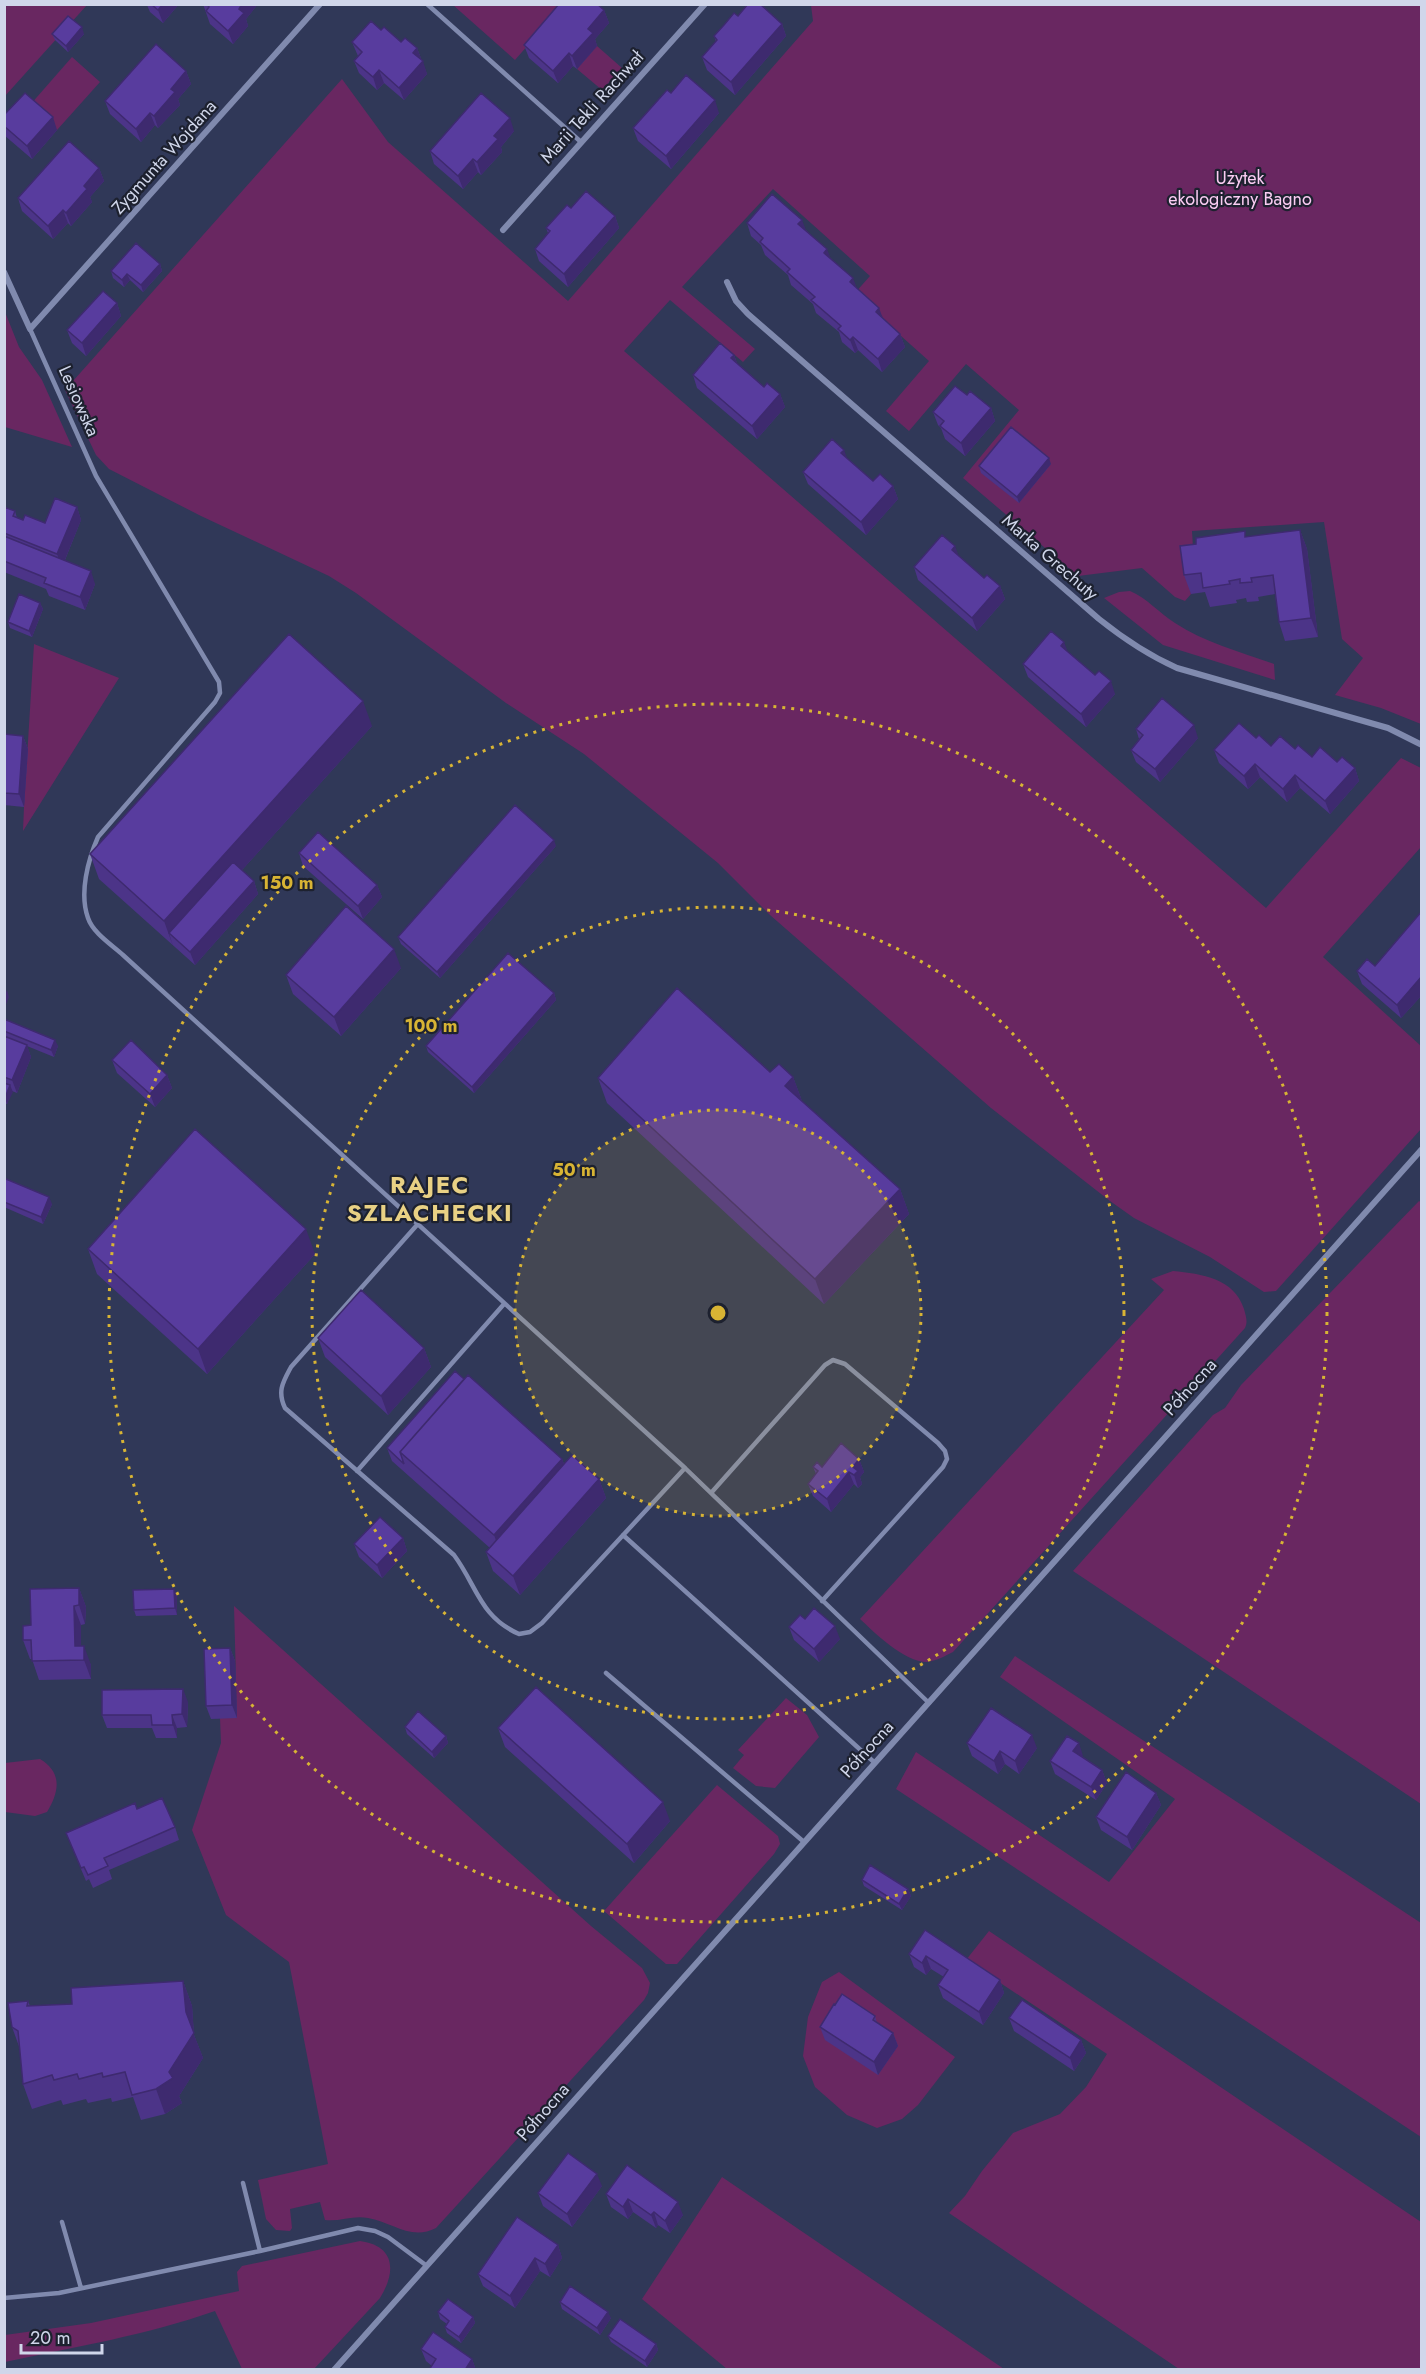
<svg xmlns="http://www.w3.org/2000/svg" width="1426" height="2374" font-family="Jost,sans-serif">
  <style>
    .green { fill: #692761 }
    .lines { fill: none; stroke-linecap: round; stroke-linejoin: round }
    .lane { stroke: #808aae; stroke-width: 4.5 }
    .street { stroke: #808aae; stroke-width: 6 }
    .wall { fill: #4c3488 }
    .shaded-wall { fill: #3e2a6f }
    .building { fill: #583c9e; stroke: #3e2a6f; stroke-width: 1.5 }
    .ring { fill: none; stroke: #d8b434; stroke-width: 3; stroke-dasharray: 3 6 }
    .labels { text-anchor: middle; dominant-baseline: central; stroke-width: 4.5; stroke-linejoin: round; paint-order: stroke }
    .street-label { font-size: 18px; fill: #d0d6ea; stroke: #1d212f }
    .park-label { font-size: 18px; fill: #fbccf3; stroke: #1d212f }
    .district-label { font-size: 24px; font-weight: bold; letter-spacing: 1.5px; fill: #e9d184; stroke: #1d212f }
    .centre { fill: #d8b434; stroke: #1d212f; stroke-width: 3 }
    .ring-label { font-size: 18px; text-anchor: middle; font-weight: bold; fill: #d8b434; stroke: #1d212f; stroke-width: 4.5; stroke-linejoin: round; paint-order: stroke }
  </style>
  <rect width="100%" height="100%" fill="#303858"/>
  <path class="green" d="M5 5H87L5 96Z
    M453 5H563L515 60Z
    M811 5H1421V724L1381 708 1335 695 1363 658 1342 639 1324 522 1192 531 1194 564 1187 565 1191 594 1185 601 1175 597 1142 568 1078 576 963 478 1019 410 966 364 909 431 886 411 929 361 854 294 870 276 773 189 682 287 755 349 743 362 670 300 624 351 1266 908 1401 758 1421 768V847L1323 957 1421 1046V1129L1276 1291 1264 1292 1210 1257 1134 1218 1110 1201 991 1108 770 915 718 863 584 754 506 703 356 593 329 576 201 516 109 469 96 455 65 390 342 79 388 142 568 301 813 21Z
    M597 46 622 68 602 90 577 69Z
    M72 57 100 82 57 130 30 105Z
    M5 312 19 347 42 380 72 447 5 427Z
    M1130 591C1147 598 1159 613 1175 623 1203 642 1241 652 1274 664L1275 680 1163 645 1104 598 1119 592Z
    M34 644 119 678 23 831 24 807Z
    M1419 1201 1422 1203 1421 1804 1073 1571 1213 1415 1225 1408 1241 1385Z
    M1173 1271C1202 1274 1234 1278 1244 1309 1246 1317 1248 1321 1245 1328L953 1652C945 1656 936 1661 927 1662 904 1662 875 1633 860 1619L1164 1290 1151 1279Z
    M234 1606 591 1926 642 1968 650 1983 648 1993 644 2000 436 2228C411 2241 392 2222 368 2218 353 2215 339 2222 325 2220L320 2202 290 2209 292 2228 290 2231 276 2230 266 2219 258 2180 328 2164 289 1962 226 1915 192 1830 221 1743 220 1718 237 1717Z
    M1015 1656 1421 1923V2137L896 1789 916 1752 1109 1882 1175 1799 1000 1677Z
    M786 1698 807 1715 819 1737 775 1788 756 1786 733 1768 744 1755 738 1750Z
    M40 1759C63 1773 59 1792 47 1812L35 1816 5 1812V1763Z
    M717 1785 778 1836 780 1844 774 1854 677 1964H666L604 1911Z
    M989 1931 1421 2222V2369H1179L949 2213 965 2196 982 2171 1013 2133 1060 2114 1086 2087 1107 2054 966 1960Z
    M839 1972 955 2057 918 2105 902 2119 877 2128 847 2115 815 2087 803 2056 808 2017 822 1982Z
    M722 2177 1004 2369H727L642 2299Z
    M360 2241C396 2246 396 2272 380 2298L314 2369H242L215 2311C147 2335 75 2347 5 2362V2335L91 2323 239 2291 237 2272 242 2266Z"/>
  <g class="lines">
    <path class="lane" d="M427 4 581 142
      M30 329 96 476 219 682 220 693 215 702 98 837C88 860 79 893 88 918 93 933 112 945 123 955L685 1468 929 1703
      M417 1225 291 1367C283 1382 277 1391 285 1408L454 1555C477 1586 480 1617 519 1634L530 1632 542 1623 685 1468
      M357 1471 504 1304
      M711 1493 825 1365 833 1360 845 1364 938 1443 945 1451 947 1459 943 1467 822 1601
      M623 1535 875 1763
      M606 1673 804 1842
      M243 2183 260 2251
      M62 2222 81 2288
      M4 2298 59 2293 260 2251 358 2228 375 2231 388 2237 427 2266"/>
    <path class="street" d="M503 230 705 4
      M4 272 30 329 320 4
      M727 282 736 301 748 314 1099 619C1124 639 1148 655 1177 668L1388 728 1422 745
      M334 2370 1422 1149"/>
  </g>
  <path class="wall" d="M179 4 163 23 150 12 147 5Z
    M203 4H258L246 19 248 26 233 44 210 24Z
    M604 10 609 23 595 39 597 46 577 69 573 66 558 83 529 58 524 45Z
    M738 16 782 24 786 36 735 95 707 70 702 57 716 42 714 36Z
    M381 30 401 42 417 48 427 74 404 100 384 83 377 90 359 73 354 61 358 56 352 42Z
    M52 34H84L68 52 55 40Z
    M186 71 191 84 178 99 180 105 158 128 155 125 141 142 110 114 105 101Z
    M671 93 719 113 671 169 638 141 633 128Z
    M4 115 57 130 32 159 4 135Z
    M514 131 501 147 502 152 481 175 478 172 463 189 434 164 430 151Z
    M99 168 104 181 90 197 92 202 71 226 68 223 53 239 22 211 18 198Z
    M571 208 615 216 619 228 568 287 539 261 535 249 548 233 546 228Z
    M747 223 806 230 883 318 900 334 905 347 882 372 858 350 855 353 842 342 839 332 816 313 813 304 791 285 788 275 765 255 761 245 751 236Z
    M160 264 162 271 143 292 130 280 124 287 113 278 111 271Z
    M117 303 121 316 86 356 72 343 67 330Z
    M734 355 737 363 764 387 780 394 785 407 757 439 697 388 693 375Z
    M967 395 991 408 995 421 965 456 945 439 941 428 938 425 933 412Z
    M847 458 873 481 893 486 898 499 866 535 808 484 803 472Z
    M1051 464 1019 503 981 473 979 466Z
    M4 507 15 511 17 518 23 520 45 523 77 507 81 520 65 560 95 584 85 610 49 596 46 589 4 572Z
    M1300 530 1307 549 1318 637 1285 641 1279 622 1275 594 1258 597 1259 601 1247 602 1246 598 1236 600 1237 603 1210 607 1205 592 1191 594 1184 575 1247 537Z
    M958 556 984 578 1000 586 1005 599 977 631 918 580 914 567Z
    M40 603 43 609 32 637 10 628 8 622Z
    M1068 652 1095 675 1115 694 1086 727 1028 677 1023 664Z
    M372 726 242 870 254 881 258 894 195 965 99 879 90 854Z
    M1136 729 1198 738 1160 782 1136 762 1131 750 1139 739Z
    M4 734 23 736 28 749 24 807 4 805Z
    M1256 738 1271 746 1295 749 1312 757 1337 762 1355 768 1359 781 1330 814 1300 788 1287 802 1260 777 1248 789 1219 763 1214 750Z
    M556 846 440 978 401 944 398 937Z
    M299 853 377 885 382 897 363 919 303 866Z
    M1422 911V995L1401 1018 1362 984 1357 971 1375 966Z
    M401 968 341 1036 293 994 286 975Z
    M554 993 556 1000 474 1093 428 1052 426 1046Z
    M4 1019 58 1046 54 1057 27 1046 31 1057 17 1093 12 1091 7 1104 4 1103Z
    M112 1060 167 1075 172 1088 155 1107 117 1073Z
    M770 1072 793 1077 802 1101 900 1189 909 1214 824 1304 607 1103 598 1078Z
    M4 1182 52 1204 43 1224 4 1207Z
    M88 1249 315 1254 207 1374 97 1274Z
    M318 1338 424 1348 431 1367 388 1415 325 1357Z
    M464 1379 562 1459 564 1464 599 1479 606 1498 520 1595 493 1571 486 1552 490 1548 392 1461 387 1448Z
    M859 1459 864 1472 860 1477 862 1484 858 1488 854 1484 831 1512 813 1496 808 1484 816 1474 813 1467H822Z
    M403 1538 407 1551 382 1578 359 1557 354 1544Z
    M79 1588 86 1607 85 1624 81 1625V1646L91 1665V1679L39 1680 32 1659H30L23 1640 31 1625Z
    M177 1595V1615L136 1616 134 1610Z
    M805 1619 840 1639 819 1662 794 1640 789 1627Z
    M230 1648 235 1661 237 1718 211 1719 206 1706Z
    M188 1702 187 1727 177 1728V1738H156L152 1728H107L102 1715Z
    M405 1727 446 1736 448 1743 434 1758 407 1734Z
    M498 1728 670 1821 634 1863 505 1747Z
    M967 1743 1037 1748 1019 1774 1005 1764 998 1774 972 1756Z
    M1083 1756V1757L1102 1770 1107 1783 1096 1800 1055 1774 1050 1761Z
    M1156 1793 1161 1805 1132 1850 1101 1830 1096 1817Z
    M137 1809 175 1827 179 1840 109 1870 112 1879 93 1888 89 1879 86 1881 66 1833Z
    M862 1880 908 1889 911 1896 902 1910 864 1886Z
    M925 1930 1000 1980 1004 1993 983 2025 943 1998 938 1985 944 1977 931 1969 926 1975 914 1967 909 1954Z
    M183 1981 192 2006 194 2035 203 2058 179 2096 182 2103 165 2114 141 2120 133 2097 112 2102 111 2098 88 2103 86 2099 63 2105 61 2100 32 2109 23 2084 20 2049 12 2027 28 2001 30 2006 72 2004Z
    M875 2016 877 2023 893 2033 898 2046 878 2075 825 2040 820 2027Z
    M1009 2018 1081 2040 1086 2053 1074 2071 1014 2031Z
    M627 2165 683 2215 670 2233 658 2225 656 2228 633 2212 628 2219 611 2207 606 2194Z
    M602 2186 572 2227 543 2206 538 2193Z
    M558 2245 562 2258 550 2277 540 2271 515 2308 483 2286 478 2274Z
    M560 2302 611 2318 600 2335 562 2309Z
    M438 2312 473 2317 475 2323 461 2343 447 2333 445 2327 447 2324 440 2319Z
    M608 2336 656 2344 658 2350 647 2367 611 2342Z
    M421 2349 472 2359 476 2370H429L432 2366 426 2361Z"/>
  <path class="shaded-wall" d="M163 4H179L163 23 158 10Z
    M242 4H258L246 19 248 26 233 44 228 31 239 9Z
    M604 10 609 23 595 39 597 46 577 69 572 56 588 29Z
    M782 24 786 36 735 95 731 82Z
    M82 27 84 34 68 52 66 46Z
    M417 48 422 61 413 53Z
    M569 53 573 66 558 83 553 71Z
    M423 61 427 74 404 100 399 88Z
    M379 70 384 83 377 90 373 77Z
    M186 71 191 84 178 99 180 105 158 128 154 116 171 89Z
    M715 100 719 113 671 169 666 156Z
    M150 113 155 125 141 142 136 129Z
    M53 117 57 130 32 159 27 146Z
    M510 118 514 131 501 147 502 152 481 175 477 162 494 136Z
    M473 159 478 172 463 189 458 176Z
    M99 168 104 181 90 197 92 202 71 226 66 213 84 186Z
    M63 210 68 223 53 239 48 226Z
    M615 216 619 228 568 287 564 274Z
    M802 220 807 233 798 224Z
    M827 249 832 262 824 253Z
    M160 264 162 271 143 292 141 285Z
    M127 274 130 280 124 287 122 280Z
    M853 278 858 291 850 282Z
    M117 303 121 316 86 356 82 343Z
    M879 308 884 321 876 312Z
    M900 334 905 347 882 372 878 359Z
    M853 337 858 350 855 353 850 340Z
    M734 355 739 368 731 358Z
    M780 394 785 407 757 439 752 426Z
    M991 408 995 421 965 456 961 443Z
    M844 450 849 463 841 453Z
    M1049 458 1051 464 1019 503 1017 497Z
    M893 486 898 499 866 535 861 522Z
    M77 507 81 520 62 567 57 554Z
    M1300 530 1307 549 1318 637 1311 618Z
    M955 546 960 559 952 550Z
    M91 571 95 584 85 610 80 597Z
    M1000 586 1005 599 977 631 972 618Z
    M40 603 43 609 32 637 29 631Z
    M1064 642 1069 655 1061 646Z
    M1111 681 1115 694 1086 727 1081 714Z
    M363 701 372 726 178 941 169 933 173 946 164 921Z
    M1194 725 1198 738 1160 782 1155 769Z
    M23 736 28 749 24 807 19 794Z
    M1255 764 1260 777 1248 789 1244 776Z
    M1355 768 1359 781 1330 814 1325 801Z
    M1295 775 1300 788 1287 802 1283 789Z
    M554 840 556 846 440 978 437 972Z
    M254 881 258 894 195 965 190 952Z
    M377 885 382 897 363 919 358 906Z
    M394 949 401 968 341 1036 334 1017Z
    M1422 976V995L1401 1018 1397 1005Z
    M7 990 9 997 4 1009V996Z
    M554 993 556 1000 474 1093 472 1087Z
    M55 1040 58 1046 54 1057 51 1050Z
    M27 1045 31 1057 17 1093 12 1080Z
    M167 1075 172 1088 155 1107 150 1094Z
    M793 1077 802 1101 785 1086Z
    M10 1085 13 1092 7 1104 5 1098Z
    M900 1189 909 1214 824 1304 815 1279Z
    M49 1197 52 1204 43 1224 41 1217Z
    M306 1229 315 1254 207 1374 198 1349Z
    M424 1348 431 1367 388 1415 381 1396Z
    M562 1459 571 1483 503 1560 494 1535Z
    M859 1459 864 1472 860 1477 862 1484 858 1488 854 1475 853 1467Z
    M849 1472 854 1484 831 1512 827 1499Z
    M599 1479 606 1498 520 1595 513 1576Z
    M403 1538 407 1551 382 1578 377 1565Z
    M79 1588 86 1607 85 1624 79 1605Z
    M174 1589 177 1595V1615L175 1608Z
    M74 1606 81 1625V1660L75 1646Z
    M835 1626 840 1639 819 1662 814 1649Z
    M84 1646 91 1665V1679L84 1660Z
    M230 1648 235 1661 237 1718 232 1705Z
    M183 1689 188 1702 187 1727 182 1714Z
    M172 1715 177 1728V1738L173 1725Z
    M1032 1735 1037 1748 1019 1774 1015 1761Z
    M446 1736 448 1743 434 1758 432 1752Z
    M1079 1743 1083 1756 1078 1764 1073 1751Z
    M1000 1751 1005 1764 998 1774 994 1761Z
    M1102 1770 1107 1783 1096 1800 1091 1787Z
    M1156 1793 1161 1805 1132 1850 1127 1837Z
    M663 1802 670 1821 634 1863 627 1844Z
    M908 1889 911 1896 902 1910 899 1904Z
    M926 1956 931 1969 926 1975 922 1963Z
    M1000 1980 1004 1993 983 2025 979 2012Z
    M183 1981 192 2006 194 2035 203 2058 179 2096 182 2103 165 2114 156 2089 169 2072 186 2012Z
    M893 2033 898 2046 878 2075 874 2062Z
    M1081 2040 1086 2053 1074 2071 1070 2058Z
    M597 2174 602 2186 572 2227 567 2214Z
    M628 2199 633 2212 628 2219 623 2207Z
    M678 2202 683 2215 670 2233 665 2221Z
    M654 2212 658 2225 656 2228 651 2215Z
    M558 2245 562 2258 550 2277 545 2264Z
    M535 2258 540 2271 515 2308 510 2296Z
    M608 2312 611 2318 600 2335 597 2328Z
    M473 2317 475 2323 461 2343 459 2337Z
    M656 2344 658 2350 647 2367 645 2361Z
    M472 2359 476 2370H465Z"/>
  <path class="building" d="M151 4H163L158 10Z
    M207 4H242L239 9 244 13 228 31 206 11 209 7Z
    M559 4H597L604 10 588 29 593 33 572 56 569 53 553 71 524 45Z
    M748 4H760L782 24 731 82 702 57 717 40 714 36 724 25 734 13 738 16Z
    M68 16 82 27 66 46 52 34Z
    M371 21 381 30 384 27 401 42 405 38 417 48 413 53 423 61 399 88 379 70 373 77 354 61 362 52 352 42Z
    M156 44 186 71 171 89 175 92 154 116 150 113 136 129 105 101Z
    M686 75 715 100 666 156 633 128 667 90 671 93Z
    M25 93 53 117 27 146 4 126V115Z
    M481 93 510 118 494 136 498 139 477 162 473 159 458 176 430 151Z
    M69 141 99 168 84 186 87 189 66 213 63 210 48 226 18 198Z
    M586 191 615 216 564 274 535 249 550 231 546 228 567 205 571 208Z
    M772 194 802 220 798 224 827 249 824 253 853 278 850 282 879 308 876 312 900 334 878 359 853 337 850 340 838 329 841 326 811 300 815 297 787 272 790 269 760 242 763 238 747 223Z
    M136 243 160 264 141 285 127 274 122 280 111 271Z
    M103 291 117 303 82 343 67 330Z
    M720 343 734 355 731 358 764 387 767 383 780 394 752 426 693 375Z
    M955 386 967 395 970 391 991 408 961 443 940 426 944 421 933 412Z
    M1011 427 1049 458 1017 497 979 466Z
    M832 439 844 450 841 453 873 481 880 474 893 486 861 522 803 472Z
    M55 498 77 507 57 554 4 533V507L15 511 13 516 23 520 25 515 45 523Z
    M1300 530 1311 618 1279 622 1273 575 1251 578 1252 582 1240 583V579L1229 581 1230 584 1203 588 1201 573 1184 575 1180 546 1196 544V538L1245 531V537Z
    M942 535 955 546 952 550 984 578 987 575 1000 586 972 618 914 567Z
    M4 536 91 571 80 597 44 583 46 578 4 561Z
    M19 594 40 603 29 631 8 622Z
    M1051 631 1064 642 1061 646 1095 675 1099 671 1111 681 1081 714 1023 664Z
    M289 634 363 701 164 921 90 854Z
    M1162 698 1194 725 1155 769 1131 750 1143 735 1136 729Z
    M1239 723 1256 738 1259 735 1271 746 1280 736 1295 749 1298 745 1312 757 1320 747 1337 762 1342 757 1355 768 1325 801 1295 775 1283 789 1255 764 1244 776 1214 750Z
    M4 734 23 736 19 794 4 793Z
    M515 805 554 840 437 972 398 937Z
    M318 832 377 885 358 906 299 853Z
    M233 862 254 881 190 952 169 933Z
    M346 906 394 949 334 1017 286 975Z
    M1422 911V976L1397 1005 1357 971 1367 959 1375 966Z
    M508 953 554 993 472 1087 426 1046Z
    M677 988 770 1072 779 1064 793 1077 785 1086 900 1189 815 1279 598 1078Z
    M4 1019 55 1040 51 1050 4 1031Z
    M4 1036 27 1045 12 1080 4 1077Z
    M131 1040 167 1075 150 1094 112 1060Z
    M4 1083 10 1085 5 1098 4 1097Z
    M195 1129 306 1229 198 1349 88 1249Z
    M6 1179 49 1197 41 1217 4 1202V1182Z
    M361 1290 424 1348 381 1396 318 1338Z
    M455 1371 464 1379 400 1452 404 1464 387 1448Z
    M468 1375 562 1459 494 1535 400 1452Z
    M841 1443 859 1459 853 1467 858 1471 854 1475 849 1472 827 1499 808 1484 818 1471 813 1467 817 1462 822 1467Z
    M572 1455 599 1479 513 1576 486 1552Z
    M380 1517 403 1538 377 1565 354 1544Z
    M79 1588V1605L74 1606 75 1646H84V1660L32 1661 31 1640H23V1626L31 1625 30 1589Z
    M174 1589 175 1608 134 1610 133 1590Z
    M814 1608 835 1626 814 1649 789 1627 800 1615 805 1619Z
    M230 1648 232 1705 206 1706 204 1649Z
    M536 1687 663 1802 627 1844 498 1728Z
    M183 1689 182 1714 172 1715 173 1725H152L151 1715H102V1690Z
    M991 1708 1032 1735 1015 1761 1000 1751 994 1761 967 1743Z
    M418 1711 446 1736 432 1752 405 1727Z
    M1067 1736 1079 1743 1073 1751 1102 1770 1091 1787 1050 1761Z
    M1126 1772 1156 1793 1127 1837 1096 1817Z
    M162 1798 175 1827 104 1858 108 1866 88 1875 84 1867 81 1868 66 1833 135 1803 137 1809Z
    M870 1865 908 1889 899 1904 862 1880Z
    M925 1930 1000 1980 979 2012 938 1985 948 1970 926 1956 922 1963 909 1954Z
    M183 1981 186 2012 194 2033 169 2072 173 2078 156 2089 132 2095 125 2072 103 2077 102 2073 79 2079 77 2074 54 2080 52 2075 23 2084 18 2031 12 2027 8 2003 28 2001 27 2006 72 2004 71 1988Z
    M842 1994 875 2016 873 2020 893 2033 874 2062 820 2027 834 2004 835 2005Z
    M1022 2000 1081 2040 1070 2058 1009 2018Z
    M568 2153 597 2174 567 2214 538 2193Z
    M627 2165 678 2202 665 2221 654 2212 651 2215 628 2199 623 2207 606 2194Z
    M517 2217 558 2245 545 2264 535 2258 510 2296 478 2274Z
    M570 2286 608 2312 597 2328 560 2302Z
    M448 2299 473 2317 459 2337 445 2327 449 2321 438 2312Z
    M620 2319 656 2344 645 2361 608 2336Z
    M433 2332 472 2359 465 2370H429L436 2359 421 2349Z"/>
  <circle cx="718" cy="1313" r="203" fill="#d8b434" fill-opacity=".12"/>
  <g class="ring">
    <circle cx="718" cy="1313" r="203"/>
    <circle cx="718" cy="1313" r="406"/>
    <circle cx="718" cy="1313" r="609"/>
  </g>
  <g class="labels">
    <g class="street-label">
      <text transform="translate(592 107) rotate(-48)">Marii Tekli Rachwał</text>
      <text transform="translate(164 157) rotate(-48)">Zygmunta Wojdana</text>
      <text transform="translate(79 401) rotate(66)">Lesiowska</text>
      <text transform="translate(1050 557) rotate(41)">Marka Grechuty</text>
      <text transform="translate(1190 1387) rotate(-48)">Północna</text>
      <text transform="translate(867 1749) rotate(-48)">Północna</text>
      <text transform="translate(543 2112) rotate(-49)">Północna</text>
    </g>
    <g class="park-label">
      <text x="1240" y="178">Użytek<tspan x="1240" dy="21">ekologiczny Bagno</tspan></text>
    </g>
    <g class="district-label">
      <text x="430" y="1184">RAJEC<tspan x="430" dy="28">SZLACHECKI</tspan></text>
    </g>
  </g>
  <circle cx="718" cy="1313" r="9" class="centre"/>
  <g class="ring-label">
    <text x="287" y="889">150 m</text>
    <text x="431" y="1032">100 m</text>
    <text x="574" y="1176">50 m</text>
  </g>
  <rect width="1426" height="2374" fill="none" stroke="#d0d6ea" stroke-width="12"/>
  <path d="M21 2344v9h81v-9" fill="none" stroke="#d0d6ea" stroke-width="3"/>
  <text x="30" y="2344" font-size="18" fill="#d0d6ea" stroke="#1d212f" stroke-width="4.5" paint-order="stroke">20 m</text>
</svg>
